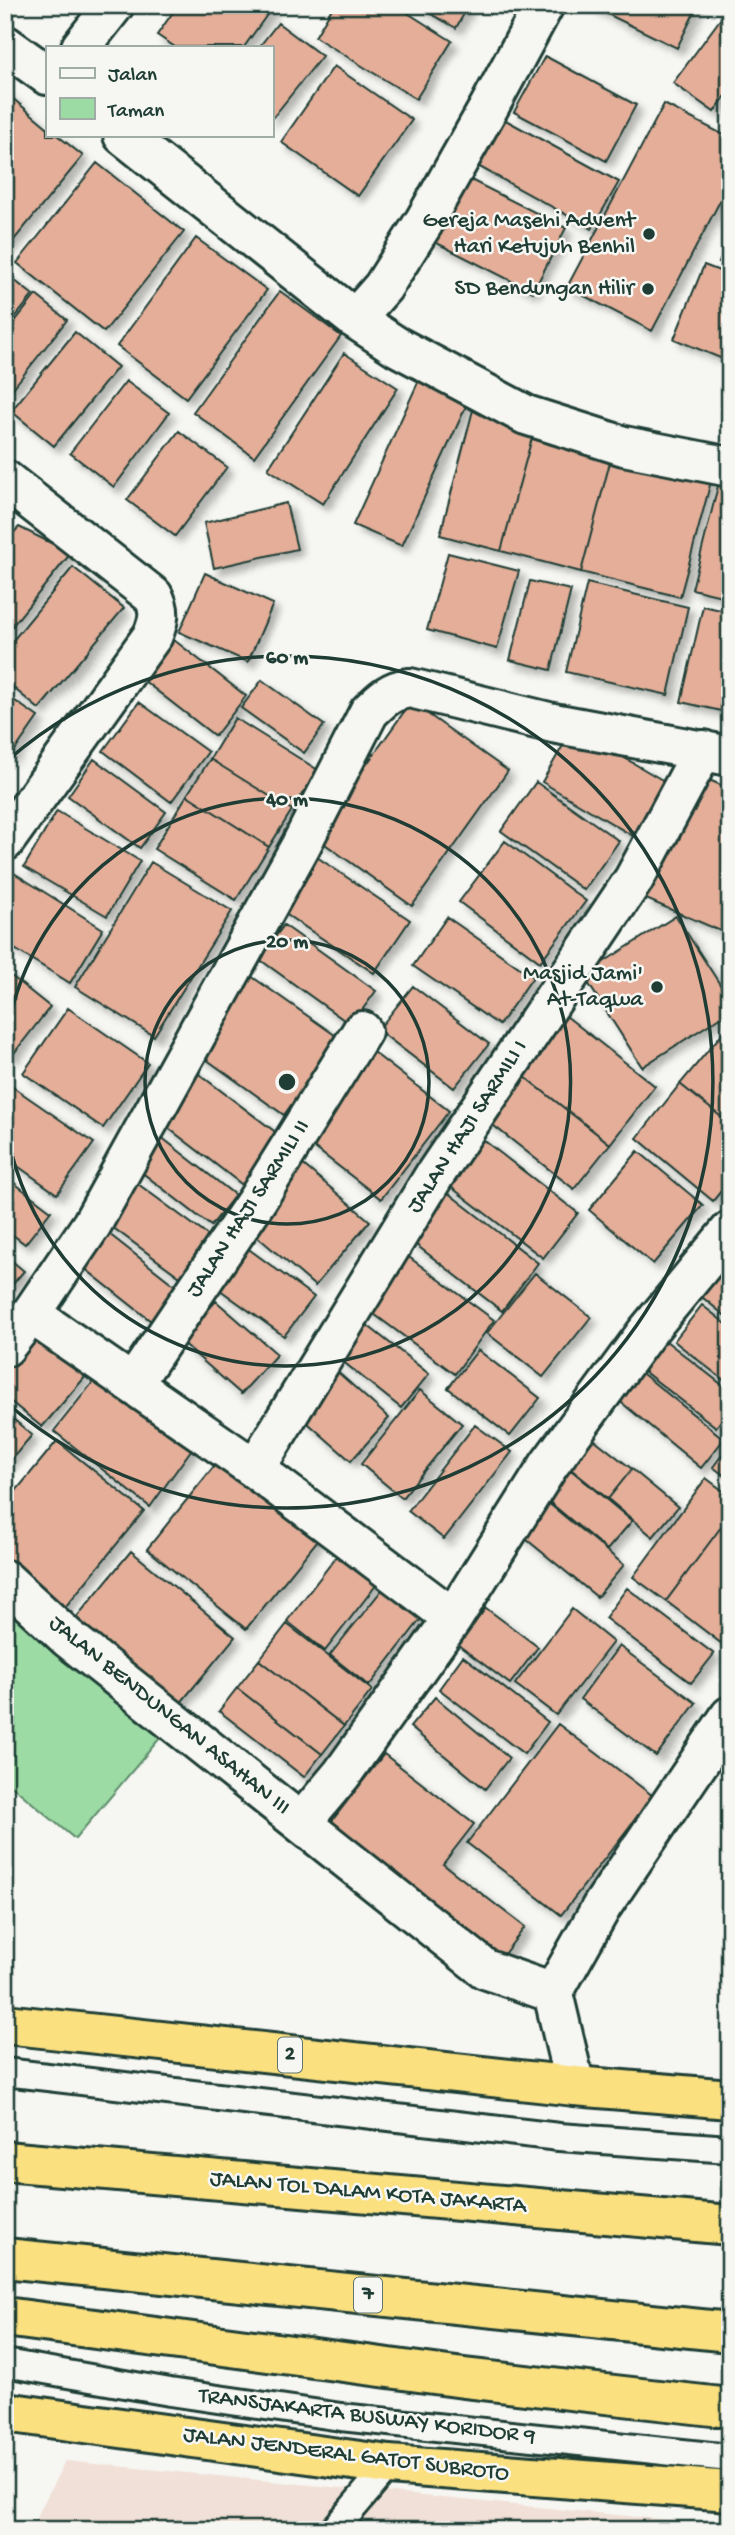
<svg xmlns="http://www.w3.org/2000/svg" width="735" height="2535" font-family="'Gochi Hand',sans-serif">
  <style>
    .built { fill: #f1e0d7 }
    .green { fill: #9cdba4; stroke: #5e8c6c; stroke-width: 2 }
    .building { fill: #e4ae99; stroke: #1f3d34; stroke-width: 2; filter: url(#shadow) }
    .lines { fill: none; stroke-linecap: round; stroke-linejoin: round }
    .service-casing { stroke: #1f3d34; stroke-width: 32 }
    .minor-casing { stroke: #1f3d34; stroke-width: 44 }
    .tertiary-casing { stroke: #1f3d34; stroke-width: 44 }
    .trunk-casing { stroke: #1f3d34; stroke-width: 44 }
    .motorway-casing { stroke: #1f3d34; stroke-width: 44 }
    .service { stroke: #f6f6f2; stroke-width: 26 }
    .minor { stroke: #f6f6f2; stroke-width: 38 }
    .tertiary { stroke: #f6f6f2; stroke-width: 38 }
    .trunk { stroke: #fbe080; stroke-width: 38 }
    .motorway { stroke: #fbe080; stroke-width: 38 }
    .ring { fill: none; stroke: #1f3d34; stroke-width: 3.5 }
    .poi-dot { fill: #1f3d34; stroke: #f6f6f2; stroke-width: 2.5 }
    .labels { text-anchor: middle; dominant-baseline: central; stroke-width: 5; stroke-linejoin: round; paint-order: stroke }
    .shield { fill: #f6f6f2; stroke: #60746d; stroke-width: 2 }
    .shield-label { font-size: 21px; font-weight: bold; fill: #1f3d34 }
    .poi-label { font-size: 23px; fill: #1f3d34; stroke: #f6f6f2; text-anchor: end }
    .street-label { font-size: 23px; fill: #1f3d34; stroke: #f6f6f2 }
    .centre { fill: #1f3d34; stroke: #f6f6f2; stroke-width: 3.5 }
    .ring-label { font-size: 21px; text-anchor: middle; font-weight: bold; fill: #1f3d34; stroke: #f6f6f2; stroke-width: 5; stroke-linejoin: round; paint-order: stroke }
  </style>
  <defs>
    <filter id="shadow"><feDropShadow dx="6" dy="6" stdDeviation="3.5" flood-color="#0004"/></filter>
  </defs>
  <rect width="100%" height="100%" fill="#f6f6f2"/>
  <filter id="ink" filterUnits="userSpaceOnUse"><feTurbulence type="fractalNoise" baseFrequency=".0143" numOctaves="2"/><feDisplacementMap in="SourceGraphic" scale="14" xChannelSelector="R" yChannelSelector="G"/><feConvolveMatrix kernelMatrix="1 2 1 2 8 2 1 2 1" color-interpolation-filters="sRGB"/></filter>
  <g filter="url(#ink)">
    <path class="built" d="M65 2461 730 2526V2530H30Z"/>
    <path class="green" d="M5 1598 165 1732 75 1839 5 1780Z"/>
    <path class="building" d="M178 5H274L244 47H175L157 35Z
      M334 5H395L452 41 416 99 315 37Z
      M415 5H469L456 28Z
      M589 5H698L677 48Z
      M730 6V90L714 112 673 83Z
      M278 23 322 56 271 120V47H259Z
      M545 56 636 105 606 161 514 112Z
      M334 66 412 120 358 196 281 142Z
      M5 92 47 127V135H57L83 156 5 251Z
      M664 104 730 138V182L652 331 567 287Z
      M502 118 619 182 592 229 476 165Z
      M97 163 184 232 104 332 17 263Z
      M455 172 566 228 533 292 423 236Z
      M730 235V266L719 262Z
      M196 238 267 290 186 398 117 346Z
      M704 265 730 275V362L674 339Z
      M5 273 33 295 5 330Z
      M280 291 341 336 254 457 193 412Z
      M36 295 67 320 6 397 5 334Z
      M75 332 118 367 54 446 11 411Z
      M344 353 398 388 323 504 268 469Z
      M419 380 468 402 402 546 353 525Z
      M126 381 169 413 114 487 70 453Z
      M473 410 535 427 501 551 440 535Z
      M535 427 614 447 581 572 501 551Z
      M179 431 227 467 175 536 127 500Z
      M614 447 713 474 680 597 581 572Z
      M722 470 730 472V598L692 589Z
      M286 503 297 549 214 568 204 523Z
      M19 527 71 553 5 635V542Z
      M448 553 519 571 497 649 427 630Z
      M73 567 124 608 39 709 5 681V650Z
      M205 573 273 604 248 662 179 632Z
      M530 581 571 590 551 670 510 660Z
      M587 583 688 607 668 695 566 672Z
      M703 606 730 612V713L681 702Z
      M174 640 246 696 215 736 143 680Z
      M262 680 324 725 304 753 241 708Z
      M5 694 38 717 11 756 5 752Z
      M139 702 208 752 171 802 103 751Z
      M411 702 508 771 412 906 315 837Z
      M235 718 318 770 292 810 210 759Z
      M573 728 664 781 633 836 542 782Z
      M94 759 166 812 140 848 68 796Z
      M210 759 292 810 269 847 187 795Z
      M700 776 730 789V935L646 899Z
      M536 782 619 841 584 890 501 831Z
      M187 795 269 847 236 900 154 849Z
      M57 811 140 861 107 916 24 867Z
      M505 841 586 901 540 962 459 902Z
      M311 853 410 920 374 973 275 907Z
      M151 862 232 911 154 1036 75 987Z
      M6 868 103 929 70 983 5 943Z
      M676 916 730 1000V1011L642 1067 583 975Z
      M447 917 533 977 499 1025 413 966Z
      M284 925 376 991 351 1025 259 959Z
      M5 971 50 1007 11 1057 5 1052Z
      M251 976 339 1038 284 1115 196 1052Z
      M413 986 489 1044 454 1088 378 1030Z
      M68 1008 148 1063 103 1128 23 1073Z
      M561 1012 655 1086 610 1144 516 1070Z
      M730 1024V1124L680 1084Z
      M373 1052 449 1111 381 1199 306 1141Z
      M191 1068 286 1140 249 1190 154 1117Z
      M516 1070 610 1144 574 1189 480 1115Z
      M7 1083 94 1143 57 1194 5 1157V1085Z
      M680 1084 730 1124V1180L713 1201 637 1138Z
      M473 1132 578 1213 543 1258 438 1177Z
      M156 1133 235 1195 211 1226 131 1164Z
      M638 1151 703 1205 653 1264 589 1210Z
      M300 1162 370 1221 315 1286 246 1227Z
      M5 1176 51 1211 25 1244 5 1229Z
      M134 1181 218 1243 187 1282 104 1221Z
      M443 1189 538 1263 502 1311 406 1237Z
      M104 1230 183 1292 156 1325 78 1263Z
      M730 1238V1307L724 1315 691 1288Z
      M246 1247 314 1297 284 1336 216 1287Z
      M398 1249 494 1320 455 1374 359 1303Z
      M5 1255 24 1271 5 1293Z
      M535 1273 591 1317 543 1377 487 1333Z
      M216 1301 277 1354 241 1394 180 1341Z
      M702 1305 730 1327V1385L674 1341Z
      M358 1318 429 1374 401 1408 331 1352Z
      M652 1330 730 1391V1409L716 1427 628 1359Z
      M40 1332 86 1376 42 1427 5 1397V1368Z
      M478 1350 540 1398 510 1436 448 1388Z
      M331 1366 389 1418 351 1461 293 1410Z
      M105 1367 194 1446 150 1507 54 1431Z
      M638 1370 724 1439 701 1468 616 1398Z
      M420 1390 462 1424 402 1498 361 1464Z
      M5 1412 32 1435 5 1467Z
      M475 1425 512 1452 444 1539 408 1511Z
      M581 1429 632 1469 608 1499 557 1458Z
      M57 1441 144 1511 62 1611 5 1565V1504Z
      M730 1444V1480L713 1467Z
      M219 1460 318 1540 246 1629 147 1549Z
      M632 1469 678 1507 653 1537 608 1499Z
      M571 1470 632 1521 607 1550 547 1500Z
      M706 1478 730 1496V1515L666 1601 633 1577Z
      M547 1502 624 1565 597 1597 521 1535Z
      M730 1515V1642L726 1647 666 1601Z
      M349 1540 387 1571 325 1651 287 1621Z
      M131 1551 235 1637 174 1711 70 1625Z
      M389 1581 427 1611 369 1686 330 1655Z
      M627 1588 714 1654 691 1683 605 1618Z
      M486 1608 538 1647 510 1684 458 1645Z
      M572 1609 613 1642 556 1715 515 1684Z
      M287 1624 372 1690 344 1726 259 1660Z
      M619 1646 696 1703 656 1756 580 1699Z
      M463 1656 548 1722 524 1754 439 1689Z
      M259 1660 344 1726 322 1754 237 1688Z
      M237 1688 322 1754 304 1777 219 1711Z
      M435 1697 509 1758 485 1789 410 1727Z
      M558 1724 653 1796 561 1915 467 1843Z
      M384 1754 474 1824 443 1864 525 1927 493 1968 321 1835Z"/>
    <g class="lines">
      <defs>
        <path id="service" d="M5 2072 559 2137 730 2149
          M5 2363 170 2392 341 2417 730 2458
          M334 2530 389 2465"/>
        <path id="minor" d="M81 47 114 5
          M5 480 153 596C161 610 159 620 153 635L5 841
          M31 1314 255 1469 453 1618
          M5 1347 31 1314 92 1224 300 847 369 712C382 699 391 690 410 688L553 723 730 756
          M133 1384 257 1200 362 1031
          M255 1469 434 1176 634 879 703 750
          M5 1580 68 1638 485 1969 553 1993
          M301 1823 342 1774 453 1618 549 1465 646 1333 730 1231
          M575 2086 553 1993 602 1906 730 1716"/>
        <path id="tertiary" d="M5 45 47 75
          M123 135 355 319 396 346 526 415 624 446 730 467
          M355 319 383 287 424 222 489 107 544 5"/>
        <path id="trunk" d="M5 2024 575 2086 730 2099
          M5 2412 389 2465 730 2491"/>
        <path id="motorway" d="M5 2161 730 2225
          M5 2258 730 2332
          M5 2317 464 2378 730 2408"/>
      </defs>
      <use href="#service" class="service-casing"/>
      <use href="#minor" class="minor-casing"/>
      <use href="#tertiary" class="tertiary-casing"/>
      <use href="#trunk" class="trunk-casing"/>
      <use href="#motorway" class="motorway-casing"/>
      <use href="#service" class="service"/>
      <use href="#minor" class="minor"/>
      <use href="#tertiary" class="tertiary"/>
      <use href="#trunk" class="trunk"/>
      <use href="#motorway" class="motorway"/>
    </g>
  </g>
  <g class="ring">
    <circle cx="287" cy="1082" r="142"/>
    <path d="M5 1045A284 284 0 1 1 5 1119"/>
    <path d="M8 760A426 426 0 1 1 8 1404"/>
  </g>
  <g class="poi-dot">
    <circle cx="649" cy="234" r="7"/>
    <circle cx="648" cy="289" r="7"/>
    <circle cx="657" cy="987" r="7"/>
  </g>
  <g class="labels">
    <g class="shield">
      <rect x="278" y="2037.5" width="24" height="35" rx="5"/>
      <rect x="354" y="2277.5" width="28" height="35" rx="5"/>
    </g>
    <g class="shield-label">
      <text x="290" y="2055">2</text>
      <text x="368" y="2295">7</text>
    </g>
    <g class="poi-label">
      <text x="635" y="221">Gereja Masehi Advent<tspan x="635" dy="26">Hari Ketujuh Benhil</tspan></text>
      <text x="634" y="289">SD Bendungan Hilir</text>
      <text x="643" y="974">Masjid Jami'<tspan x="643" dy="26">At-Taqwa</tspan></text>
    </g>
    <g class="street-label">
      <text transform="translate(468 1127) rotate(-57)">JALAN HAJI SARMILI I</text>
      <text transform="translate(249 1209) rotate(-57)">JALAN HAJI SARMILI II</text>
      <text transform="translate(169 1716) rotate(39)">JALAN BENDUNGAN ASAHAN III</text>
      <text transform="translate(368 2193) rotate(5)">JALAN TOL DALAM KOTA JAKARTA</text>
      <text transform="translate(367 2417) rotate(7)">TRANSJAKARTA BUSWAY KORIDOR 9</text>
      <text transform="translate(346 2455) rotate(7)">JALAN JENDERAL GATOT SUBROTO</text>
    </g>
  </g>
  <circle cx="287" cy="1082" r="10" class="centre"/>
  <g class="ring-label">
    <text x="287" y="663">60 m</text>
    <text x="287" y="805">40 m</text>
    <text x="287" y="947">20 m</text>
  </g>
  <rect width="735" height="2535" fill="none" stroke="#f6f6f2" stroke-width="28"/>
  <rect x="14" y="14" width="707" height="2507" fill="none" stroke="#1f3d34" stroke-width="2.5" filter="url(#ink)"/>
  <rect x="46" y="46" width="228" height="91" fill="#f6f6f2" stroke="#a0aca6" stroke-width="2"/>
  <rect x="60" y="68" width="35" height="10" fill="#f6f6f2" stroke="#a0aca6" stroke-width="2"/>
  <text x="108" y="80" font-size="21" fill="#1f3d34">Jalan</text>
  <rect x="60" y="98" width="35" height="21" fill="#9cdba4" stroke="#a0aca6" stroke-width="2"/>
  <text x="108" y="116" font-size="21" fill="#1f3d34">Taman</text>
</svg>
